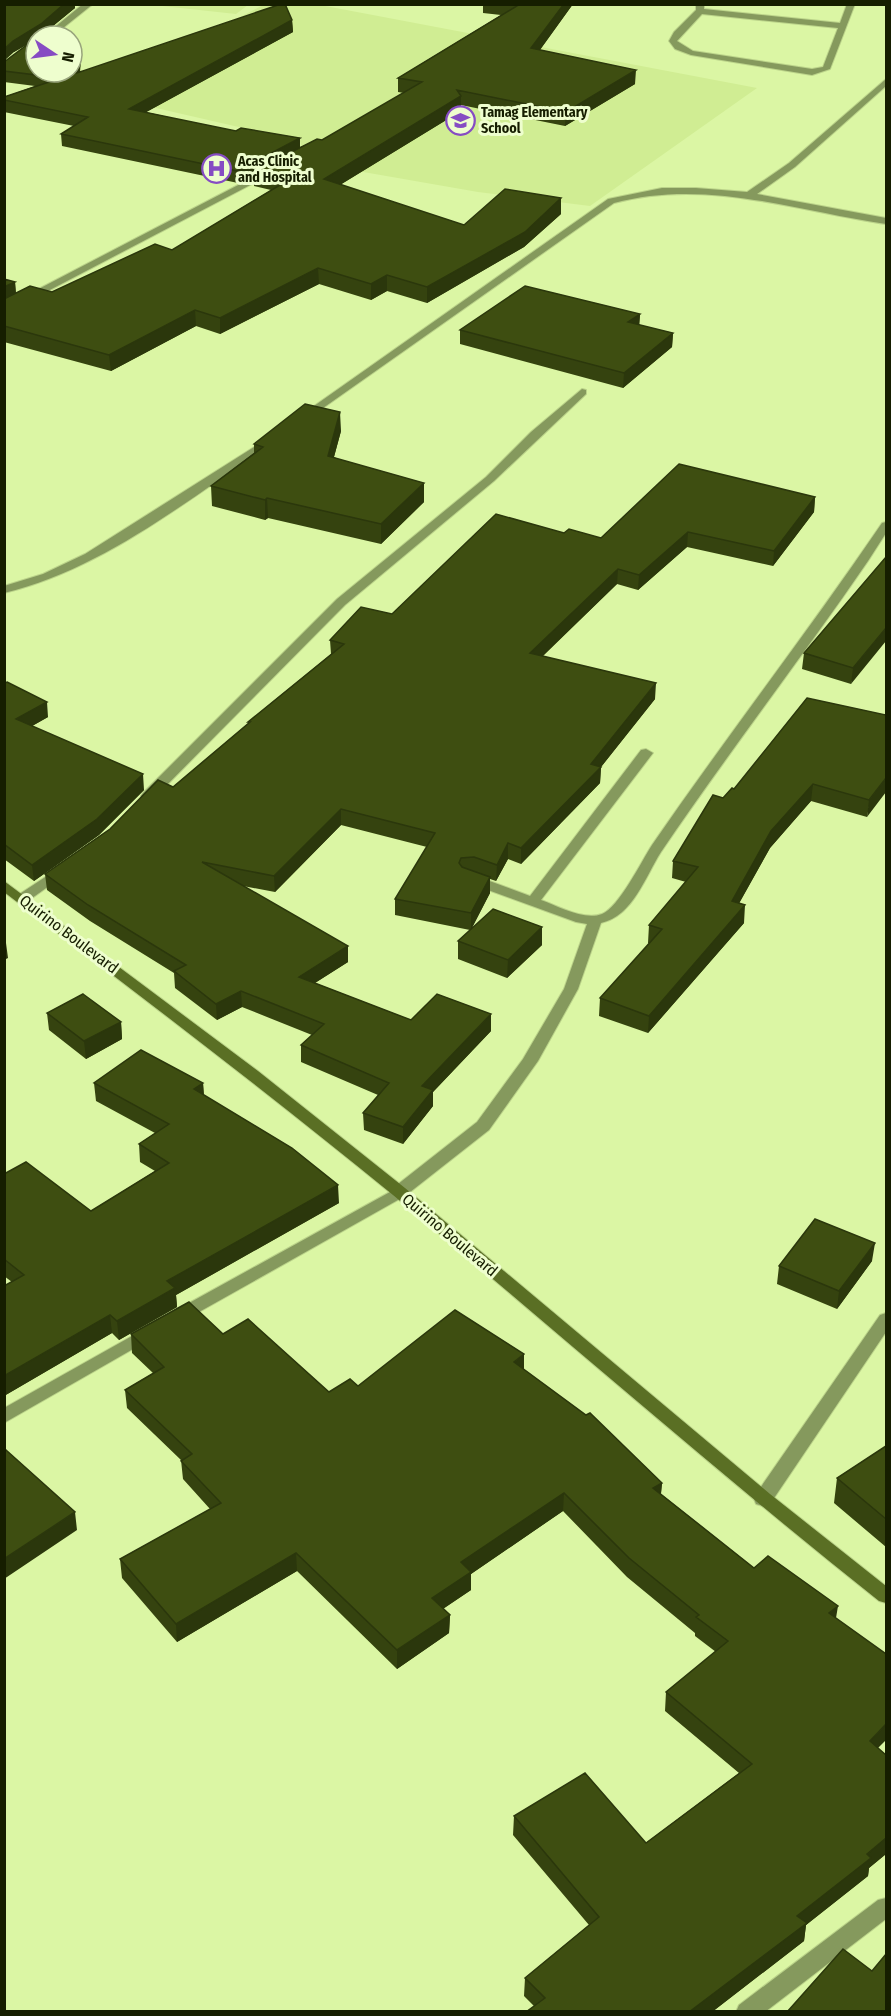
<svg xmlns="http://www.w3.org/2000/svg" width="891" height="2016" font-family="'Fira Sans Condensed',sans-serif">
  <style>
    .built { fill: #d0ed93 }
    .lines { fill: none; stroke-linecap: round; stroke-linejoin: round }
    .lane-casing { stroke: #bbd38a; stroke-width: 2 }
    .street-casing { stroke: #bbd38a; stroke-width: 2 }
    .secondary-casing { stroke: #bbd38a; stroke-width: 2 }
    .lane { fill: #85995d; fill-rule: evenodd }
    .street { fill: #85995d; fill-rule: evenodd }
    .secondary { fill: #5a6f24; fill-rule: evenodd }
    .wall { fill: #35430f }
    .shaded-wall { fill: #2b370c }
    .building { fill: #3e4e11; stroke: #2b370c; stroke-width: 1.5 }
    .labels { text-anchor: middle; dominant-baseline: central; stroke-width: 6; stroke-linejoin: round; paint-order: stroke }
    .far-poi-label { font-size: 14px; font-weight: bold; fill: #161e00; stroke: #eefece; text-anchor: start }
    .street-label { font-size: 16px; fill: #161e00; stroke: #eefece }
  </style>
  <rect width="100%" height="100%" fill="#dbf6a4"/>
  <path class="built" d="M265 4 320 5 757 88 590 206 478 192 306 162 300 141 117 99 173 52Z
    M153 5H248L236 14Z"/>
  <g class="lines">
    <defs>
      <path id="lane" d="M83 4H93L53 36H44Z
        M696 4H704V9L840 23 847 4H855L830 69 812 75 691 55 675 49 669 41 674 32 696 10ZM702 14 838 28 823 67 812 69 693 51 677 41Z
        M399 1187 405 1188 407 1192 405 1196 183 1321H171L168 1317 171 1313Z
        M148 1327 154 1329 157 1333 154 1337 4 1423V1408Z"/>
      <path id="street" d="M886 79V86L795 167 757 194 886 218V224C796 211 706 178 614 203L306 420 302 421 297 418 608 199 662 188H696L747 192 789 163Z
        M267 170 275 172 4 314V307Z
        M582 389 586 390V394L494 481 345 605 153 799H143L141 796 143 793 337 599 486 477 531 432Z
        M270 437 275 440 274 442C190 498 104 569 4 593V586L43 574 85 554Z
        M886 522V533L868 561C801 659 728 753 661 852 645 877 633 916 601 923L578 989 538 1061 489 1130 405 1196H393L391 1192 393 1188 477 1122 523 1059 564 989 587 924 576 922 466 882 464 879 466 876H476L530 896 641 750 646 749 653 753 541 900C558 906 584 921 602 914 619 907 641 862 652 845 727 736 808 632 882 523Z
        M62 866 67 867 69 870 67 873 28 901H18L16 898 18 895Z
        M886 1313V1332L770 1504 763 1506 756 1504 754 1499 756 1494 880 1315Z
        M886 1898V1919L765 2012H736L739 2005 878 1900Z"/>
      <path id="secondary" d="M4 881 258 1071 405 1188 770 1494 886 1586V1603L879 1601C714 1470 555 1330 393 1195 266 1091 135 992 4 892Z"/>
    </defs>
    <use href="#lane" class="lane-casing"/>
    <use href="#street" class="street-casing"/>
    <use href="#secondary" class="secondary-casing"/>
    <use href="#lane" class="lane"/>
    <use href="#street" class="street"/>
    <use href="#secondary" class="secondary"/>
  </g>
  <path class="wall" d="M4 4H75V8L42 35 32 41 81 49V60L80 72 292 20 293 32 146 112 300 147 322 140 404 93 398 92V78L501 15 483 13V4H573L540 50 635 84 565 126 461 105V111L340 185 464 225 561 214 524 247 427 303 387 291 371 300 319 284 220 334 196 326 111 371 4 342V279L15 282 16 293 52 292 172 250 271 190 254 186V175L238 183 62 146 61 134 74 126 4 112V97L35 86 4 82V62L30 43 14 52Z
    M640 314 639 325 673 333 672 347 623 388 460 344V330Z
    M341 431 334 457 424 502 381 544 268 518 265 520 212 506 211 486 254 453V444Z
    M815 497 814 512 773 566 687 547 638 590 617 584 543 656 655 699 601 767 600 783 521 864 508 859 496 881 490 879V893L471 929 542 927V945L507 978 458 959V941L470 930 395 915V899L427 847 341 825 275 892 243 886 348 962 315 983 411 1020 491 1031 433 1092V1106L403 1144 364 1130 363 1113 378 1095 301 1062V1045L312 1035 242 1007 217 1020 175 988 174 973 90 921 47 890 45 874 110 829 173 787 248 724V722L331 654 330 640 392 614 564 533 601 538Z
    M886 557 851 684 802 669 804 653Z
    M4 684 48 717 32 726 144 790 99 835 34 881 4 859Z
    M886 715 867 817 811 801 770 848 739 903 744 923 648 1033 599 1016 600 998 650 943H648L649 925 686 882 672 878 673 861 723 798 734 789Z
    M47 1013 121 1022 122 1039 86 1059 49 1030Z
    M94 1083H203L204 1095 339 1203 176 1295 177 1307 119 1340 112 1333 4 1396V1286L12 1282 4 1276V1174L91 1211 155 1171 140 1162 139 1144 155 1133 96 1101Z
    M872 1261 837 1309 777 1284 779 1266Z
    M131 1334H223L329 1392 358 1386 524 1370 662 1483 661 1494 754 1568 836 1618 878 1748 886 1755V1854L869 1868 868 1876 806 1925 804 1941 712 2012H526L534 2006 524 1996 525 1978 589 1925 513 1835 514 1816 646 1843 739 1773 665 1711 666 1692 716 1652 695 1636V1633L627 1577 563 1511 471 1574V1590L443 1609 450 1615 449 1633 397 1669 297 1571 177 1642 122 1578 120 1559 210 1509 183 1479 181 1460 127 1408 125 1390 153 1373 132 1353Z
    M886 1446V1547L834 1503 837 1478Z"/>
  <path class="shaded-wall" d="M64 4H75V8L42 35 36 36V39L14 52 4 61V49L13 41Z
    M564 4H573L531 62V48Z
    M292 20 293 32 130 121 129 109Z
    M81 49V60L78 84 77 73Z
    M636 70 635 84 565 126 566 112Z
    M461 96V111L325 194 324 179Z
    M300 138V151L254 171V175L238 183 237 171Z
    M561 198V214L524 247 427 303V287Z
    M318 268 319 284 220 334V318Z
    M387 275V291L371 300V284Z
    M15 282 16 298 4 304V287Z
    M195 310 196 326 111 371 109 355Z
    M640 314 639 329 628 322Z
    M673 333 672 347 623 388 624 373Z
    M340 412 341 431 329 475 328 456Z
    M424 483V502L381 544V524Z
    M815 497 814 512 773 566 774 551Z
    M267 498 268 518 265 520V500Z
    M688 532 687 547 638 590 639 575Z
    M618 569 617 584 530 668V653Z
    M886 628V641L851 684 853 668Z
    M656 683 655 699 601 767 600 783 521 864V848L591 764Z
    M47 702 48 717 18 734 16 719Z
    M143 774 144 790 99 835 34 881 32 865Z
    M886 778V792L867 817 869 800Z
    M813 784 811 801 770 848 731 918 732 901 771 831Z
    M341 809V825L275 892 274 876Z
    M508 843V859L496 881 497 865Z
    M490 877V893L471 930V913Z
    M745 905 744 923 648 1033 649 1016Z
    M542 927V945L507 978 508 960Z
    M6 943 8 958 4 960V944Z
    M348 946V962L299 993V977Z
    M241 991 242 1007 217 1020 216 1004Z
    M491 1014V1031L433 1092V1106L403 1144V1127L422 1086Z
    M121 1022 122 1039 86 1059 84 1041Z
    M203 1083 204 1101 194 1089Z
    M338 1185 339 1203 176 1295 177 1307 119 1340 117 1321 167 1281Z
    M875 1243 872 1261 837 1309 839 1291Z
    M110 1315 112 1333 4 1396V1376Z
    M524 1354V1373L514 1362Z
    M662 1483 660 1502 653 1488Z
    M564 1493 563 1511 471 1574V1590L432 1616V1598L461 1562Z
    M75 1512 77 1530 4 1579V1559Z
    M296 1553 297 1571 177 1642 176 1624Z
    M838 1606 835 1624 829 1613Z
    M450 1615 449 1633 397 1669V1650Z
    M886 1724V1740L867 1759 870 1741Z
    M886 1838V1854L869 1868 868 1876 806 1925 804 1941 712 2012H689Z"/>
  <path class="building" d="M4 4H64L41 24 13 41 4 49Z
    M281 4H285L292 20 129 109 236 131 241 128 300 138 237 171 61 134 88 117 4 100V97L61 78 4 71V62L32 41 36 42V72H72V47L81 49 77 73Z
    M520 4H564L531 48 636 70 566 112 457 90 461 96 324 179 464 225 505 189 561 198 525 232 427 287 387 275 371 284 318 268 220 318 195 310 109 355 4 326V299L30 286 52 292 155 244 172 250 290 179 254 171 317 139 322 140 422 82 398 78Z
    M4 279 15 282 4 287Z
    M525 286 640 314 628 322 673 333 624 373 460 330Z
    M305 404 340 412 328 456 424 483 381 524 267 498 265 500 211 486 263 447 254 444Z
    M679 464 815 497 774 551 688 532 639 575 618 569 530 653 656 683 591 764 601 767 521 848 508 843 497 865 474 857 461 858 459 863 462 867 490 877 471 913 395 899 435 833 341 809 274 876 202 862 348 946 299 977 411 1020 437 994 491 1014 422 1086 433 1090 403 1127 363 1113 389 1083 301 1045 324 1024 241 991 216 1004 174 971 186 965 88 905 45 874 110 829 158 780 173 787 250 722H248L344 644 330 640 361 607 392 614 496 514 564 533 569 529 601 538Z
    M886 557V628L853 668 804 653Z
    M7 682 47 702 16 719 143 774 97 819 32 865 4 844V684Z
    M807 698 886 715V778L869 800 813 784 771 831 732 901 745 905 649 1016 600 998 662 929 649 925 698 867 673 861 713 795 723 798 732 788 734 789Z
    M493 909 542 927 508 960 458 941Z
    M83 994 121 1022 84 1041 47 1013Z
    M141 1050 203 1083 194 1089 292 1148 338 1185 167 1281 175 1288 117 1321 110 1315 4 1376V1286L24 1275 4 1259V1174L26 1162 91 1211 169 1163 139 1144 169 1124 94 1083Z
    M815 1219 875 1243 839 1291 779 1266Z
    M189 1302 223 1334 248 1319 329 1392 350 1379 358 1386 455 1310 524 1354 514 1362 586 1415 590 1413 662 1483 653 1488 754 1568 768 1556 838 1606 829 1613 886 1654V1724L870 1741 886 1755V1838L867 1854 871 1858 797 1916 807 1923 689 2012H526L545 1998 525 1978 599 1917 514 1816 585 1773 646 1843 752 1764 666 1692 728 1641 696 1617 699 1615 629 1558 564 1493 461 1562 471 1572 432 1598 450 1615 397 1650 296 1553 176 1624 120 1559 221 1503 181 1461 192 1454 125 1390 164 1367 131 1334Z
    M886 1446V1519L837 1478Z
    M6 1450 75 1512 4 1559V1451Z
    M843 1949 872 1971 886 1954V2012H787Z"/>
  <defs>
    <symbol id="school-ring" viewBox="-11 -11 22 22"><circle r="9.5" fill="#eefece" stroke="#864cc3" stroke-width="1.5"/><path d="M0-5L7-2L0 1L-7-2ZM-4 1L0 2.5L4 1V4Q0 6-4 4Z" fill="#864cc3"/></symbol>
    <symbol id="hospital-ring" viewBox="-11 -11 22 22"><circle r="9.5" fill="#eefece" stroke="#864cc3" stroke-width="1.5"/><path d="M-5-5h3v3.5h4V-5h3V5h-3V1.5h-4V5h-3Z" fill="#864cc3"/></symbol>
  </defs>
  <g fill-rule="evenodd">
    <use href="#school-ring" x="444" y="104" width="33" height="33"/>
    <use href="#hospital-ring" x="200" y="152" width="33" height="33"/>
  </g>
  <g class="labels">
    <g class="far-poi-label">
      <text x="481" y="112">Tamag Elementary<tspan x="481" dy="16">School</tspan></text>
      <text x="238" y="161">Acas Clinic<tspan x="238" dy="16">and Hospital</tspan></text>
    </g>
    <g class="street-label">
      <text transform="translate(69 934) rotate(37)">Quirino Boulevard</text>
      <text transform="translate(450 1235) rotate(40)">Quirino Boulevard</text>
    </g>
  </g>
  <rect width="891" height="2016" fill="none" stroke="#161e00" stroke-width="12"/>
  <g transform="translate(54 54) rotate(103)"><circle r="28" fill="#eefece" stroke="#98a47c" stroke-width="1.5"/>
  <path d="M0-4.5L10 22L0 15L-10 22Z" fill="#864cc3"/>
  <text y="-9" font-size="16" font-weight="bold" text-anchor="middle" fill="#161e00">N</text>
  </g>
</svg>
